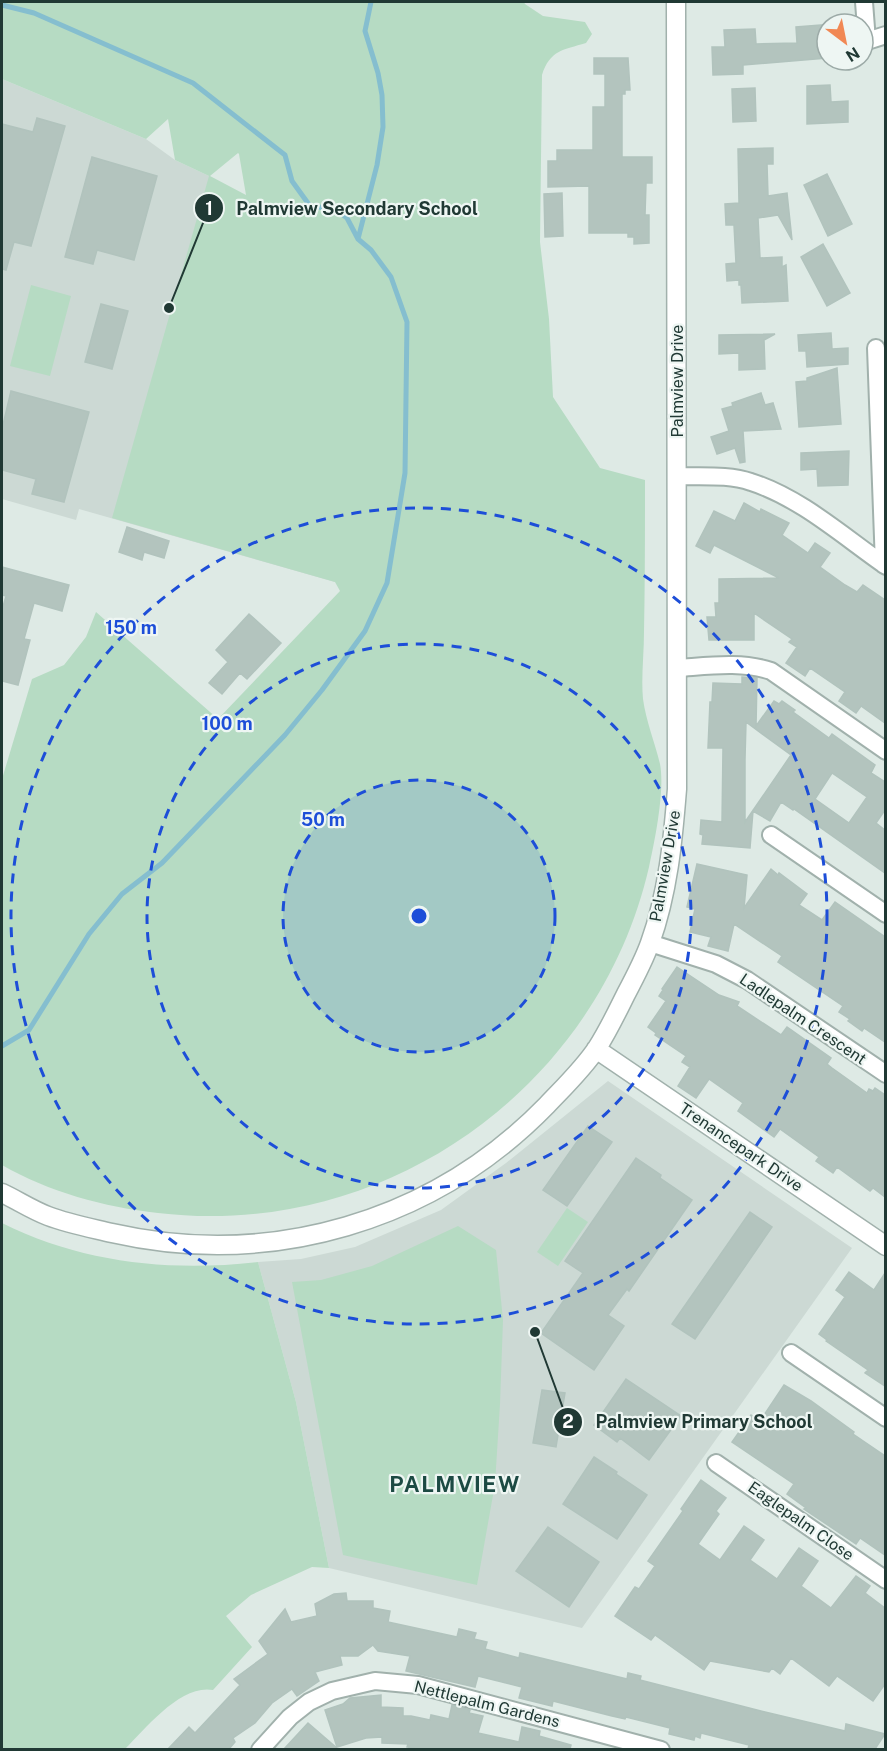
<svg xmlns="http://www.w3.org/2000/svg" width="887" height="1751" font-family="'Public Sans',sans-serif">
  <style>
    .built { fill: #ccd9d4 }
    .green { fill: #b6dbc3; fill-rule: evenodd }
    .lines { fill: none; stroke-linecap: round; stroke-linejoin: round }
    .stream { stroke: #85becf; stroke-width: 5 }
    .building { fill: #b3c4be; stroke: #b1c3bd; stroke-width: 1.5; fill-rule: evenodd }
    .minor-casing { stroke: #a1b1ac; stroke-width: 20 }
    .tertiary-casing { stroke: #a1b1ac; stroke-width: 21 }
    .minor { stroke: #fff; stroke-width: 16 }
    .tertiary { stroke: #fff; stroke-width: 18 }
    .ring { fill: none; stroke: #1d4ed8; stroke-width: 3; stroke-dasharray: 10 8 }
    .labels { text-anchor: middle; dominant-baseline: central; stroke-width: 4.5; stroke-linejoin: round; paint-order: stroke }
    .street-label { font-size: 16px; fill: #203934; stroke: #eef6f3 }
    .district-label { font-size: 22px; font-weight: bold; letter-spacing: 1.5px; fill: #1c4a43; stroke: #eef6f3 }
    .centre { fill: #1d4ed8; stroke: #eef6f3; stroke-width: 3 }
    .ring-label { font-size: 18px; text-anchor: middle; font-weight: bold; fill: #1d4ed8; stroke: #eef6f3; stroke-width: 4.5; stroke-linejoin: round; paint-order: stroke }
    .leader { fill: none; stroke: #203934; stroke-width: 2 }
    .callout-dot { fill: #203934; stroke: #eef6f3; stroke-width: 2 }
    .mark-label { font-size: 18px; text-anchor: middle; font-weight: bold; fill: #fff }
    .callout-label { font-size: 18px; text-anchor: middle; font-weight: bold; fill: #203934; stroke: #eef6f3; stroke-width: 4.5; stroke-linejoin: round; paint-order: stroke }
  </style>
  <rect width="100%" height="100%" fill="#deeae5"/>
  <path class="built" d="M2 79 146 139 175 160 209 176 335 582 79 509 76 520 2 499Z
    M608 1081 852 1248 582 1628 329 1568 296 1402 258 1262 301 1259 355 1247 441 1210 506 1163Z"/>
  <path class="green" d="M2 2H524L525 4 543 16 585 22 592 34 586 43C563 50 550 50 542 75L540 242 549 319 553 397 600 468 645 480C645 531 645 582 644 632 644 654 641 678 643 699 646 721 655 743 660 764 665 790 655 840 649 867 598 1089 384 1240 158 1213 104 1207 49 1192 2 1165V779L32 679 64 665 86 637 96 612 218 719 340 591 335 582 112 518 209 176 175 160 168 119 146 139 2 79ZM238 153 239 154 246 195 210 176Z
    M31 285 71 296 50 376 10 366Z
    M567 1208 588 1222 558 1266 537 1252Z
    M2 1223C82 1263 170 1272 258 1262L296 1402 329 1568 312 1567 251 1595 226 1616 252 1647 213 1690C181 1684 146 1728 125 1749H2Z
    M458 1226 496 1250 503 1320 500 1404 495 1484 477 1585 343 1555 292 1282 321 1280 372 1266Z"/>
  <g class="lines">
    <path class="stream" d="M2 5 34 13 193 83 285 155 292 181 310 206 335 209 347 218 358 239 371 250 391 277 407 322 405 473 387 583 365 631 322 690 285 735 162 863 122 894 89 934 29 1030 2 1046
      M358 239 377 165 383 127 382 95 378 73 365 31 371 2"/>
  </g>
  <path class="building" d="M821 25H827V58L743 65V74L713 75 712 47H725L724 30 755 29 756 44 797 43 796 27Z
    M594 58H628L630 90H625V94H622V157H652V183H646L645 215H649V243L634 244V237H628V233H589V186L548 187V161H557V150H593V107H605V74H594Z
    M830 85 831 102 848 101V122L807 124V86Z
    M755 88 756 121 733 122 732 89Z
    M37 118 65 126 31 246 14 242 6 270 2 269V124L33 132Z
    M773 148V164H767L768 196 787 193 792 240 778 215 758 218 760 258 782 257V267L786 265 788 301 742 303 741 285H739V280L727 281 726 264 736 263 734 225H726L725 204 739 203 738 149Z
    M92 157 157 176 134 260 97 250 93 264 65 257Z
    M827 174 852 224 828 236 804 185Z
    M562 193 563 236 545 237 544 194Z
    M823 244 850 293 827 306 801 257Z
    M101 304 128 311 112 369 85 362Z
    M831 333 832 349 848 348V364L807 367 806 351H799L798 335Z
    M775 334 764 340 765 369 739 370V353L719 354V335Z
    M837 368 841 424 799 427 796 382 807 381V378Z
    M11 391 89 412 64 502 32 494 36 479 2 470V429Z
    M761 393 765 405 773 403 781 429 743 431 745 462 740 463 735 448 717 454 711 437 729 431 722 409 733 406 732 403Z
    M849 451 848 485 818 486 817 469 801 470V453Z
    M744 503 760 512 761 509 789 523 782 535 808 553 815 543 830 553 820 567 845 585 857 592 863 585 885 600V723L861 706 856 713 839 701 845 692 810 668 805 676 786 663 797 647 789 642 792 639 754 613V640H709L707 617H716L715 603H719V579L779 578 714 545 710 553 696 546 714 511 735 521Z
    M127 527 169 541 164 558 144 552 142 560 119 552Z
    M2 567 69 585 62 611 34 603 24 639 30 640 18 685 2 681V610L6 596 2 595Z
    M249 614 281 643 247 679 240 673 222 694 209 683 228 662 216 650Z
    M742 677 757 678 756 726 774 701 779 704 782 701 795 710 793 712 829 738 832 734 875 765 871 773 885 782V810L876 823 885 830V873L794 809 793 810 781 802 770 821 753 811 750 848 702 844 703 835 700 834 701 820 722 822 723 748H708L710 702H712L713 683 742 684ZM746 722 791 755 745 822V759ZM832 773 867 797 849 823 815 799Z
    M697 864 747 875 744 908 771 869 778 875 779 873 807 894 799 905 822 920 835 902 885 937V1042L864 1028 862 1031 848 1021 850 1019 839 1012 843 1006 778 962 782 956 734 924 728 951 708 946 711 937 690 932 695 909 687 907Z
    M677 967 719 995 739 1002 737 1006 781 1035 787 1027 831 1058 827 1064 832 1068 867 1093 869 1089 873 1091 875 1088 885 1095V1197L873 1188 870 1191 837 1167 833 1173 816 1161 819 1157 780 1129 774 1137 738 1111 743 1103 709 1079 696 1098 678 1086 690 1067 682 1062 686 1056 655 1035 656 1033 648 1027 666 1001 659 996 663 990 662 989Z
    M588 1126 612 1142 567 1206 543 1190Z
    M636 1158 661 1175 660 1178 692 1200 629 1291 627 1289 608 1315 624 1326 594 1370 541 1333 583 1273 565 1261Z
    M750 1212 772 1227 695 1339 672 1324Z
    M849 1272 874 1290 885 1273V1386L865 1373 868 1370 826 1341 827 1340 819 1334 845 1297 836 1290Z
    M626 1379 681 1416 649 1460 620 1438 617 1442 594 1425Z
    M784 1385 811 1401 854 1432 853 1434 885 1456V1555L860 1538 856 1544 804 1509 806 1508 787 1494 794 1484 732 1442 751 1415 760 1421Z
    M542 1390 565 1393 556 1447 533 1443Z
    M594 1457 617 1472 616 1474 647 1495 617 1539 563 1504Z
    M701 1480 726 1498 716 1511 719 1514 698 1544 720 1560 744 1526 764 1540 750 1560 777 1579 799 1548 818 1561 801 1586 831 1608 856 1576 870 1586 865 1593 885 1608V1684L873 1701 837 1676 829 1686 791 1658 780 1674 772 1668 769 1672 710 1661 704 1670 655 1635 651 1640 615 1616 635 1587 639 1589 655 1566 648 1561 683 1511 681 1509Z
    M548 1527 599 1562 569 1607 516 1571Z
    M346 1593 347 1601H373V1608L390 1611 388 1622 457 1637 459 1629 476 1633 474 1639 487 1642 485 1649 519 1658 520 1653 627 1679 628 1673 641 1676 640 1680 757 1710 845 1731 846 1724 885 1734 875 1749H748L749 1745 701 1733 700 1738 695 1736 694 1740 669 1734 670 1728 626 1717 625 1719 612 1716 553 1701 552 1706 519 1698 522 1687 478 1676 475 1687 406 1671 410 1656 378 1651 373 1645 358 1656H340L342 1665 315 1672 319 1681 297 1696 292 1689 272 1703 255 1723 233 1738 235 1742 229 1749H168L189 1727 195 1733 240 1685 234 1679 268 1654 259 1641 285 1609 291 1622 317 1616 315 1604 334 1594Z
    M381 1695V1707L403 1708V1716H411L430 1720 431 1715 449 1719 452 1705 470 1710 469 1713 483 1716 478 1733 519 1742 522 1727 540 1731 539 1736 571 1745 570 1749H417L407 1747 408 1744 382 1743V1737L366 1738 337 1747 325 1710 343 1704 350 1698Z
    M308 1723 338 1749H284Z"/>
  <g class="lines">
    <defs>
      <path id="minor" d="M864 2 867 41 886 35
        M876 348 884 565
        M677 476C701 477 728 474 751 482 801 498 844 537 886 566
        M678 668C708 666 742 661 771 671L886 751
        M771 835 886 914
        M650 943 716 964 747 980 886 1074
        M791 1353 886 1418
        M716 1463 886 1580
        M260 1750 290 1717 309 1702 332 1691 375 1681 418 1685 661 1750"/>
      <path id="tertiary" d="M596 1049 886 1246
        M2 1193C17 1200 32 1210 48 1216 69 1224 91 1228 112 1233 271 1269 433 1222 547 1105 564 1087 583 1069 597 1048 608 1031 617 1012 626 994 635 977 644 960 650 943 668 893 673 840 677 789L676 2"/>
    </defs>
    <use href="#minor" class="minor-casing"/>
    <use href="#tertiary" class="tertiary-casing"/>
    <use href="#minor" class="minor"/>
    <use href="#tertiary" class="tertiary"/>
  </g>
  <circle cx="419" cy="916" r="136" fill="#1d4ed8" fill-opacity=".12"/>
  <g class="ring">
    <circle cx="419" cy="916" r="136"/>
    <circle cx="419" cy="916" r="272"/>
    <circle cx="419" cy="916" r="408"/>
  </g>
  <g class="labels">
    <g class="street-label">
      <text transform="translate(677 381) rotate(-90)">Palmview Drive</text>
      <text transform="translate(665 866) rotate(-80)">Palmview Drive</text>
      <text transform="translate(803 1019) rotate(34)">Ladlepalm Crescent</text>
      <text transform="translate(741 1147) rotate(34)">Trenancepark Drive</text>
      <text transform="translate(801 1521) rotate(35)">Eaglepalm Close</text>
      <text transform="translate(487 1704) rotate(14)">Nettlepalm Gardens</text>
    </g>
    <g class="district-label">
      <text x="455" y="1484">PALMVIEW</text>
    </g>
  </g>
  <circle cx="419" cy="916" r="9" class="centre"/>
  <g class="ring-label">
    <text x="131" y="634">150 m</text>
    <text x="227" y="730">100 m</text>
    <text x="323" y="826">50 m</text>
  </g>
  <path class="leader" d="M169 308L209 208M535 1332L568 1422"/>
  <g class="callout-dot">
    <circle cx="169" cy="308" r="6"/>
    <circle cx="535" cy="1332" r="6"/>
    <circle cx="209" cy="208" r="15"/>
    <circle cx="568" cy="1422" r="15"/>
  </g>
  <g class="mark-label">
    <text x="209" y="215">1</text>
    <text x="568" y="1428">2</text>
  </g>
  <g class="callout-label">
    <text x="357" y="215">Palmview Secondary School</text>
    <text x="704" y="1428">Palmview Primary School</text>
  </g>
  <rect width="887" height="1751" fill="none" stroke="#203934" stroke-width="6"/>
  <g transform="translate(845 42) rotate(148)"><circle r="28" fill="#eef6f3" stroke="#9caaa7" stroke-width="1.5"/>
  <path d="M0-4.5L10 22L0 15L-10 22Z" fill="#f18854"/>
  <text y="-9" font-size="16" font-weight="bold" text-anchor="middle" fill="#203934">N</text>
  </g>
</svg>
